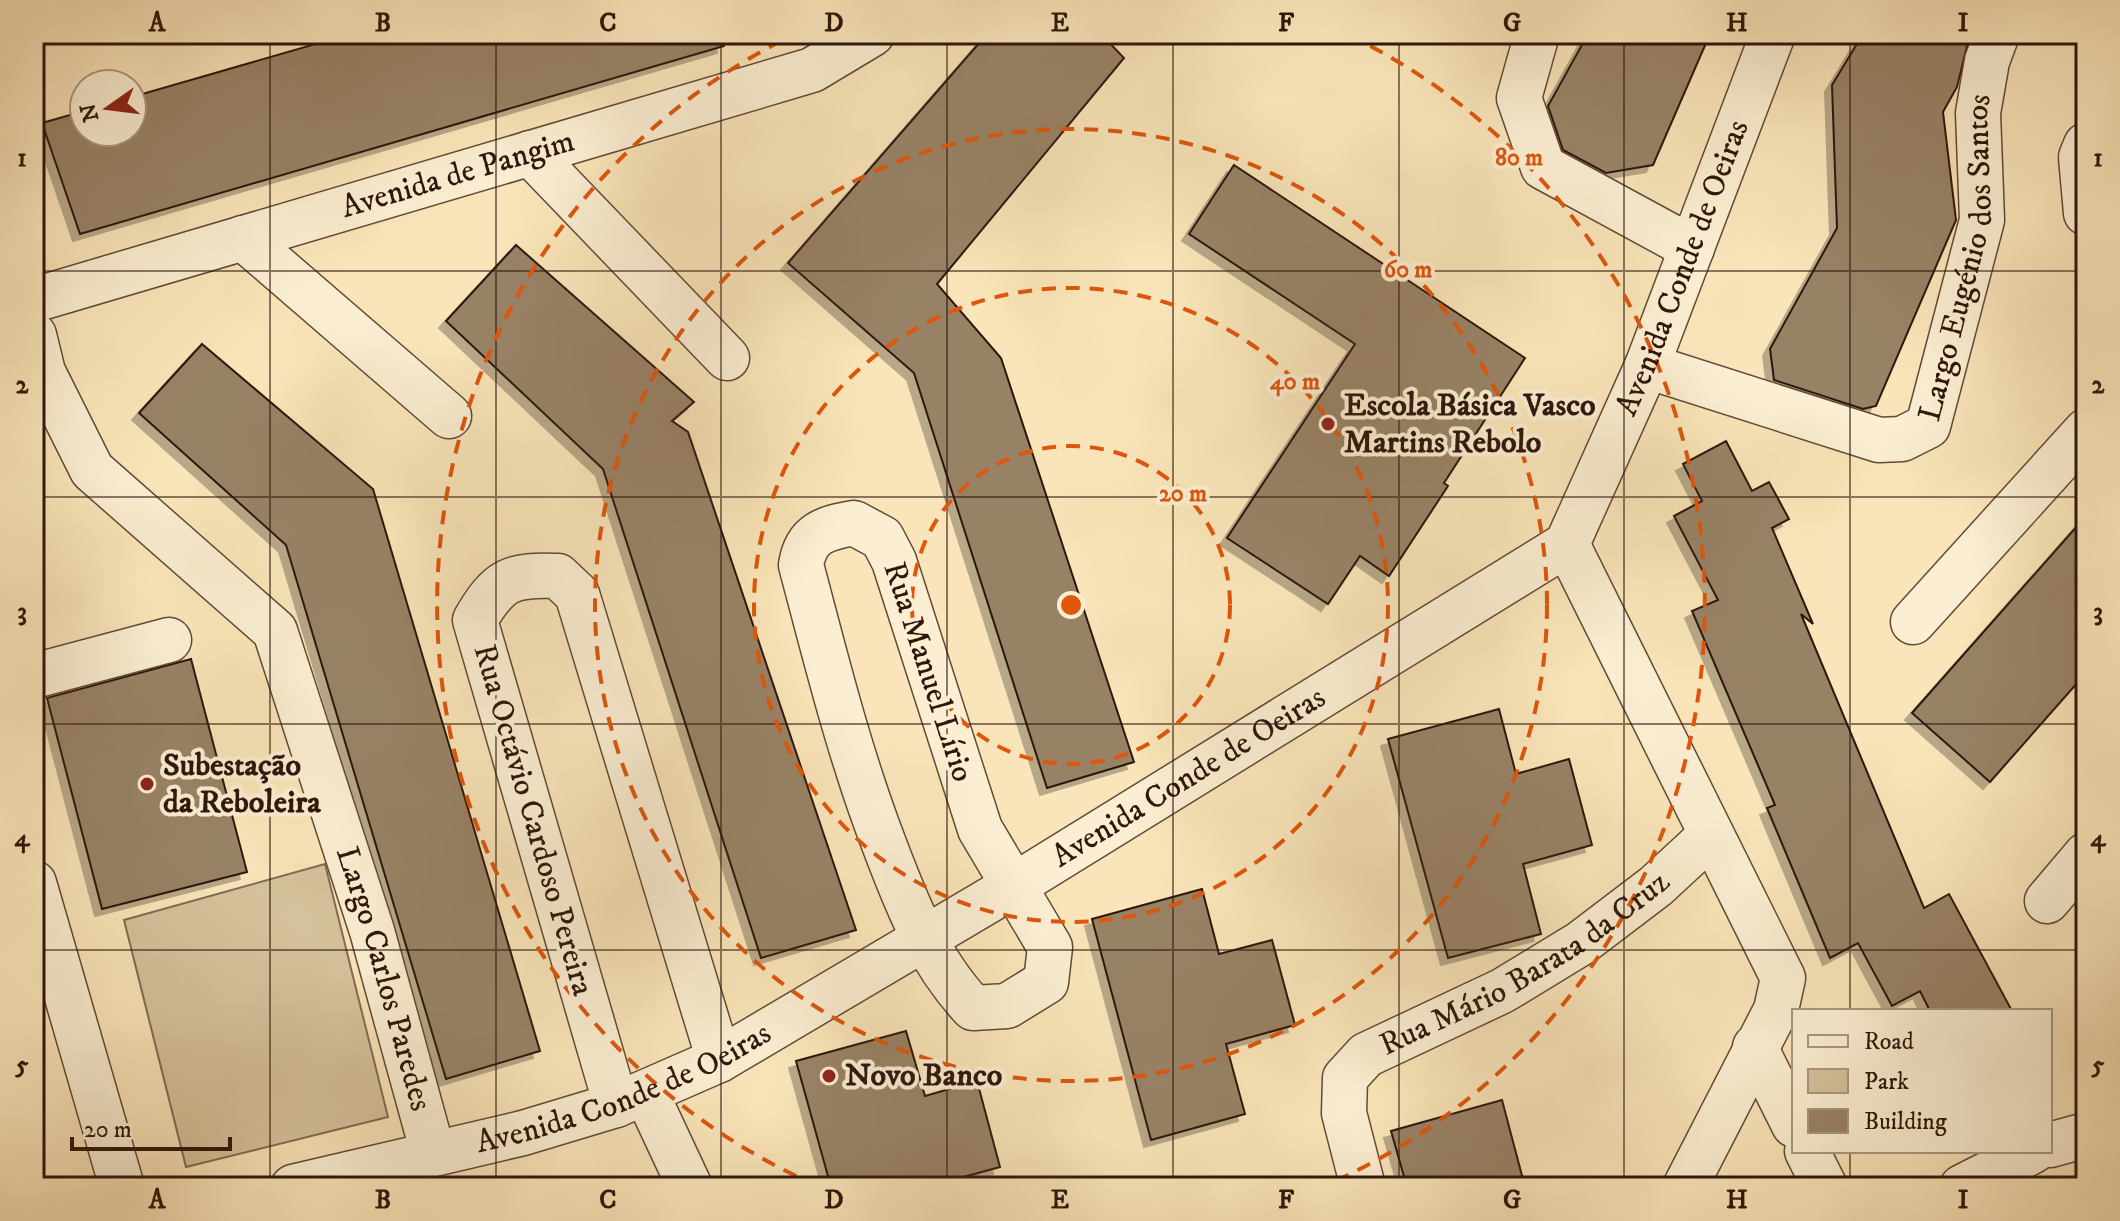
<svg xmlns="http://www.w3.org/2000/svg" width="2120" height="1221" font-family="'IM FELL DW Pica',serif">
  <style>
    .green { fill: #d6c29c; stroke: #826c54; stroke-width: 2 }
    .building { fill: #988266; stroke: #2e160c; stroke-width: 2; filter: url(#shadow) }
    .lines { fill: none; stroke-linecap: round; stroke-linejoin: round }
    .street-casing { stroke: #614a37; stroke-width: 47 }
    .street { stroke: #fbeed2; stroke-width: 44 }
    .grid { fill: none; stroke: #2e160c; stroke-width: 2; stroke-opacity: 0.55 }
    .ring { fill: none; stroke: #df560c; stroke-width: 4; stroke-dasharray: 14 10 }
    .poi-dot { fill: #8f2418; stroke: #fbeed2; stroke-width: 3 }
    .labels { text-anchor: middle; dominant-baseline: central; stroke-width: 8; stroke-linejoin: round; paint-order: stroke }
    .street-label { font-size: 32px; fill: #2e160c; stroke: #fbeed2 }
    .poi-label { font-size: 32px; font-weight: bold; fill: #2e160c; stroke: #fbeed2; text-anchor: start }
    .centre { fill: #df560c; stroke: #fbeed2; stroke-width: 4 }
    .ring-label { font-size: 24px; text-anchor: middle; font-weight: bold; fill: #df560c; stroke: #fbeed2; stroke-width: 8; stroke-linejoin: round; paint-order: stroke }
    .neatline { fill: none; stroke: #2e160c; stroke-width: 3 }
    .grid-label { font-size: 26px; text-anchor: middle; font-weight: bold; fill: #2e160c }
  </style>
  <defs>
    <filter id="shadow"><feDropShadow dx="-7" dy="7" stdDeviation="0" flood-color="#0004"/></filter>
  </defs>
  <rect width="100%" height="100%" fill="#f9e5b9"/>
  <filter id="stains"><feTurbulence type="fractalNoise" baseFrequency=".0025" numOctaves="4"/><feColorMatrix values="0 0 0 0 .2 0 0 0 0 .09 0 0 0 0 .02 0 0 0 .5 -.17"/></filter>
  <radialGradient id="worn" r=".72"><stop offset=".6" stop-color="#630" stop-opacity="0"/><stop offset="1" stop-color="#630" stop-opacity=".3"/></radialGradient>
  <path class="green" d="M325 864 388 1117 186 1167 124 920Z"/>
  <path class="building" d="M350 34H722L724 46 80 234 42 123 84 111V132H132V97Z
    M987 34H1101L1124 58 937 284 1001 358 1134 762 1047 788 914 373 788 263Z
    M1588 34H1710L1653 165 1606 173 1563 150 1548 106Z
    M1863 34H1970L1957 87 1943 112 1956 220 1876 406 1863 409 1774 380 1770 349 1837 228 1832 85Z
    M1234 165 1525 358 1444 483 1448 486 1389 576 1360 556 1328 604 1227 538 1355 344 1189 234Z
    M516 245 694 402 672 421 688 432 856 930 761 958 603 469 446 321Z
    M202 344 373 489 540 1051 446 1079 286 545 139 413Z
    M1726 441 1752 491 1769 482 1789 519 1772 528 1813 624 1801 614 1924 908 1949 894 2012 1011H1930L1920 991 1892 1006 1858 943 1830 958 1767 808 1775 805 1692 611 1718 600 1674 516 1702 501 1683 464Z
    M2086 516V673L1990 782 1912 713Z
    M191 659 247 872 102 909 47 698Z
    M1499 709 1516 774 1569 759 1592 845 1523 864 1541 934 1448 958 1388 739Z
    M1202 889 1219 954 1272 940 1295 1025 1226 1044 1245 1114 1151 1140 1092 919Z
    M906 1031 925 1096 977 1081 1000 1167 927 1187H831L796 1061Z
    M1502 1100 1525 1187H1407L1391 1131Z"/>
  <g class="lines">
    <defs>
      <g id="street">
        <path d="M1537 34 1519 98 1543 167 1692 248"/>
        <path d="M2086 145 2081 157 2086 213"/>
        <path d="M530 153 727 358"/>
        <path d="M243 238 449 416"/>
        <path id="s1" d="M34 300 812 70 872 34"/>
        <path id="s2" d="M34 335 43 372 92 470 275 631 372 931 433 1153"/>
        <path id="s3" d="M1647 366 1879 440 1902 439 1928 426 1982 220 1978 113 1987 61 1997 34"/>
        <path d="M854 523 882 538 894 561 980 829 1050 947 1046 982 1007 1006 973 1008C929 961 907 905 884 844 849 753 826 659 801 565 806 533 825 528 854 523Z"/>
        <path d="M1567 544 1783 978 1776 1010 1685 1187"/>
        <path d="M1913 622 2086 431"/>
        <path d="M34 676 169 640"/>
        <path d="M34 883 122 1187"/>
        <path d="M2047 901 2086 855"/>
        <path d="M1755 1047 1794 1125"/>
        <path d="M646 1093 690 1187"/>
        <path d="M616 1105 475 620C499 579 511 574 558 576L577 594 719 1060"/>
        <path d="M2050 1145 2086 1135"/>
        <path d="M1807 1151 1825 1187"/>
        <path id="s4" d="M293 1187 523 1133 616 1105 719 1060 1015 885 1567 544 1647 366 1773 34"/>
        <path id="s5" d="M1363 1187 1344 1113 1345 1078 1366 1055 1502 991 1581 943 1656 886 1711 835"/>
        <path d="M1962 1187 2033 1151"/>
      </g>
    </defs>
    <use href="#street" class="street-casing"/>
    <use href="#street" class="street"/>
  </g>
  <path class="grid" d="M270 34V1187M496 34V1187M721 34V1187M947 34V1187M1173 34V1187M1399 34V1187M1624 34V1187M1850 34V1011M34 271H2086M34 497H2086M34 724H2086M34 950H2086M1850 1151V1187"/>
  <g class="ring">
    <circle cx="1071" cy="605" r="159"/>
    <circle cx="1071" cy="605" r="317"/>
    <circle cx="1071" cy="605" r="476"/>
    <path d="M818 1186A634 634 0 0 1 793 35M1349 35A634 634 0 0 1 1324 1186"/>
  </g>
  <g class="poi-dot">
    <circle cx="1328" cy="424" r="8"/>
    <circle cx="147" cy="784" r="8"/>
    <circle cx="829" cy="1076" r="8"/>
  </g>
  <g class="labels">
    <g class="street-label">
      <text stroke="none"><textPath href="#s1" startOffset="442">Avenida de Pangim</textPath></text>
      <text stroke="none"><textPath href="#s3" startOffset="468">Largo Eugénio dos Santos</textPath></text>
      <text stroke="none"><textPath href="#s4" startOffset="1738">Avenida Conde de Oeiras</textPath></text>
      <text transform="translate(928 672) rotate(72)">Rua Manuel Lírio</text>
      <text stroke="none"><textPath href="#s4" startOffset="994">Avenida Conde de Oeiras</textPath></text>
      <text transform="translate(533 820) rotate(74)">Rua Octávio Cardoso Pereira</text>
      <text stroke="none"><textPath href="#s5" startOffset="326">Rua Mário Barata da Cruz</textPath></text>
      <text stroke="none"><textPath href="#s2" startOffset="756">Largo Carlos Paredes</textPath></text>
      <text stroke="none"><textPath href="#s4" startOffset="346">Avenida Conde de Oeiras</textPath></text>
    </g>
    <g class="poi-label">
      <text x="1344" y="406">Escola Básica Vasco<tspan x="1344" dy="37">Martins Rebolo</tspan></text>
      <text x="163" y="766">Subestação<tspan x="163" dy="37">da Reboleira</tspan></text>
      <text x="845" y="1076">Novo Banco</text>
    </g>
  </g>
  <circle cx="1071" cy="605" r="12" class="centre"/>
  <g class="ring-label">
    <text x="1519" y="165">80 m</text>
    <text x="1408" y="277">60 m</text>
    <text x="1295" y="389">40 m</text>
    <text x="1183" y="501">20 m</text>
  </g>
  <rect width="2120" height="1221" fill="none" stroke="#f9e5b9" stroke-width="88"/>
  <rect x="1792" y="1009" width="260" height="144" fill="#fbeed2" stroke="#a99883" stroke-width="2"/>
  <rect x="1808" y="1035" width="40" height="12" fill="#fbeed2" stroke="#a99883" stroke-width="2"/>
  <text x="1864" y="1049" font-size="24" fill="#2e160c">Road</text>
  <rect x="1808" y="1069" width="40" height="24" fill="#d6c29c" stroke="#a99883" stroke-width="2"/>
  <text x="1864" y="1089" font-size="24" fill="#2e160c">Park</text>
  <rect x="1808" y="1109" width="40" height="24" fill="#988266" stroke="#a99883" stroke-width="2"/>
  <text x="1864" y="1129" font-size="24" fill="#2e160c">Building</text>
  <g transform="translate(108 108) rotate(256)"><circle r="38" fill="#fbeed2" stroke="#a99883" stroke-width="2"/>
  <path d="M0-6L14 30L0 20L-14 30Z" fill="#8f2418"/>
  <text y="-12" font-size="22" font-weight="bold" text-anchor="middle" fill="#2e160c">N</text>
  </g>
  <path d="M72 1137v12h158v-12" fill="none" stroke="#2e160c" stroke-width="4"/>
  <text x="84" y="1137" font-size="24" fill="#2e160c" stroke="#fbeed2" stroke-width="6" paint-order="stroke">20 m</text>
  <rect x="44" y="44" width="2032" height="1133" class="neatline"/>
  <g class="grid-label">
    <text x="157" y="31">A</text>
    <text x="383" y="31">B</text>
    <text x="608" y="31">C</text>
    <text x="834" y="31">D</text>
    <text x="1060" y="31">E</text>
    <text x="1286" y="31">F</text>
    <text x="1512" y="31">G</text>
    <text x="1737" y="31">H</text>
    <text x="1963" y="31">I</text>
    <text x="22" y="166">1</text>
    <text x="2098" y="166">1</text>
    <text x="22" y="393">2</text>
    <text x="2098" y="393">2</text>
    <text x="22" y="620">3</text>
    <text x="2098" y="620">3</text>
    <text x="22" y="846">4</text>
    <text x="2098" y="846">4</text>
    <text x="22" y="1073">5</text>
    <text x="2098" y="1073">5</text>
    <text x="157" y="1208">A</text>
    <text x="383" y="1208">B</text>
    <text x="608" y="1208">C</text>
    <text x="834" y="1208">D</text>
    <text x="1060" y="1208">E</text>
    <text x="1286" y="1208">F</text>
    <text x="1512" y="1208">G</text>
    <text x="1737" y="1208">H</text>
    <text x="1963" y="1208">I</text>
  </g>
  <rect width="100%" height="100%" filter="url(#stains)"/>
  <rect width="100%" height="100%" fill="url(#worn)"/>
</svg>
